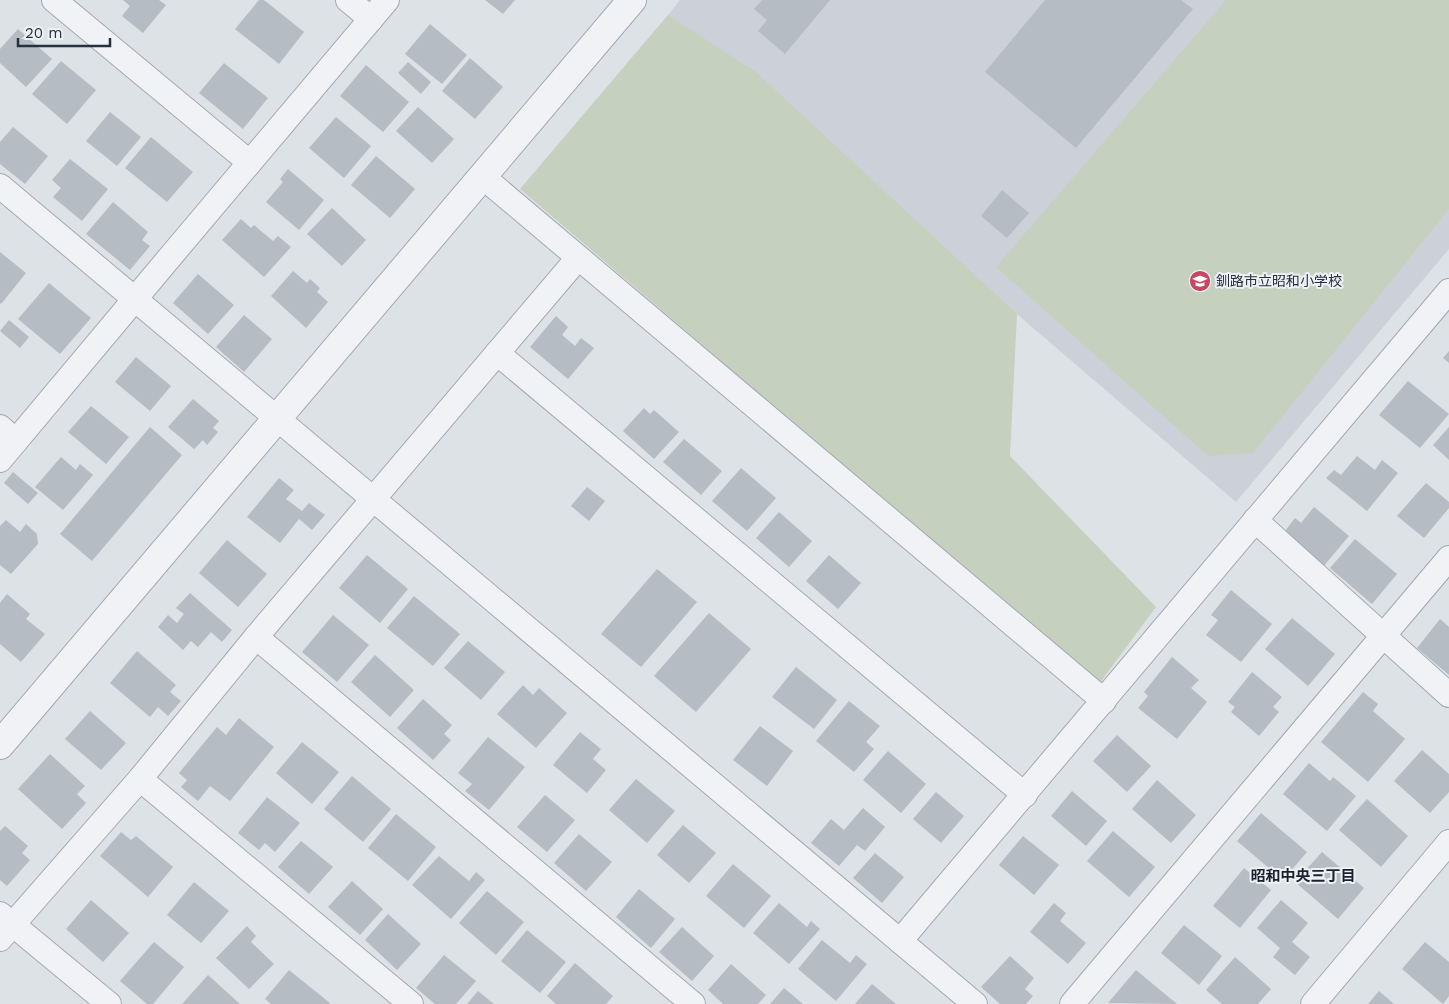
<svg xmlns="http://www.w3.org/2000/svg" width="1449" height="1004" viewBox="0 0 1449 1004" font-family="'Work Sans','Noto Sans JP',sans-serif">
	<rect width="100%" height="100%" fill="#dde2e7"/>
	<path fill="#ccd1d9" d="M680,0H1449V249L1236,502L668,15Z"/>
	<g fill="#c5d0bf">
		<path d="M1226,0H1449V209L1253,453L1208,456L996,267Z"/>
		<path d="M668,15L756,72L1017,314L1010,456L1156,607L1099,684L520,189Z"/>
	</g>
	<g fill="#b5bcc3">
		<path d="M123,0H159L166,5L143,33L122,16L130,6Z"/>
		<path d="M259,0H264L304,32L279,64L235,29Z"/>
		<path d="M485,0H515L503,14Z"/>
		<path d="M762,0H830L785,54L758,31L767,20L754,9Z"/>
		<path d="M1045,0H1181L1193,9L1076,148L985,72Z"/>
		<path d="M430,24L467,55L442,84L405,54Z"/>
		<path d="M18,29L52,59L26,87L0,63V49Z"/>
		<path d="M470,58L503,87L475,119L442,91Z"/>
		<path d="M61,61L96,90L67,124L32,94Z"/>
		<path d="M408,62L431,82L421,94L398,73Z"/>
		<path d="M224,63L268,98L243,129L199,93Z"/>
		<path d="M366,65L409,102L383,132L340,96Z"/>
		<path d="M418,107L454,139L432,163L396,131Z"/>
		<path d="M110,112L141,137L117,166L86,141Z"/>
		<path d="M336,117L371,146L344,178L309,148Z"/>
		<path d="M13,127L48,156L25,184L0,164V142Z"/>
		<path d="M151,137L193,172L167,202L125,168Z"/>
		<path d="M376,156L415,189L390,218L351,185Z"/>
		<path d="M70,159L108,189L82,221L53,197L61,188L52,180Z"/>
		<path d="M288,169L324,200L299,230L266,202L283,182L280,179Z"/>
		<path d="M1002,190L1029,213L1007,238L981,216Z"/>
		<path d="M113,202L148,232L142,240L150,246L130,270L86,234Z"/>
		<path d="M332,208L366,240L342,266L307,234Z"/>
		<path d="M241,219L251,228L254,225L273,241L278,236L291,247L264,277L222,240Z"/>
		<path d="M0,252L26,273L1,304L0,303Z"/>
		<path d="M293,271L307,283L310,279L320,288L317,292L328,302L306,328L271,296Z"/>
		<path d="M198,274L234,305L208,334L173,303Z"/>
		<path d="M49,283L91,318L60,354L18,319Z"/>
		<path d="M244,315L272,339L244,372L216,347Z"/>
		<path d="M556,316L568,327L562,335L575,346L581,338L594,348L568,379L530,347Z"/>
		<path d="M9,320L29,337L20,348L0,331Z"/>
		<path d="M1449,351V363L1443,358Z"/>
		<path d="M136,357L171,386L150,411L115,382Z"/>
		<path d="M1408,381L1449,414L1420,448L1379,415Z"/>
		<path d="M193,399L219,421L213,428L218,432L207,445L203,440L194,449L168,427Z"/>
		<path d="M91,406L129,437L106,464L68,432Z"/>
		<path d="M644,408L650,414L654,410L679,432L654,459L623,431Z"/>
		<path d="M150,427L182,455L92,561L60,534Z"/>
		<path d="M1449,427V460L1433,445Z"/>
		<path d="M684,439L722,471L701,495L663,462Z"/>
		<path d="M1357,456L1375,470L1382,460L1398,473L1367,511L1326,478L1334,470L1341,475Z"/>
		<path d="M61,457L76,470L80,464L93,475L63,510L35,487Z"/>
		<path d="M741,468L776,498L747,531L712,501Z"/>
		<path d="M13,472L38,493L28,504L4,483Z"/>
		<path d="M279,478L294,490L286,499L302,511L309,503L325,515L312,530L299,519L280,543L247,517Z"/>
		<path d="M1426,483L1449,502V508L1424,538L1397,516Z"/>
		<path d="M587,487L605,501L589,521L571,506Z"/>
		<path d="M1314,507L1349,536L1322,568L1282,535L1295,518L1301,523Z"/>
		<path d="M779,512L812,541L789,567L756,538Z"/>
		<path d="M6,520L20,532L26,524L37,534L38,544L11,574L0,565V526Z"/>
		<path d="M1355,539L1397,574L1372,604L1330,568Z"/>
		<path d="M227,540L267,574L238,607L199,573Z"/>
		<path d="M367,555L408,589L380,623L339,588Z"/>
		<path d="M829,555L861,583L838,609L806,581Z"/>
		<path d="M657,569L697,602L641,667L601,634Z"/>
		<path d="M1231,590L1272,624L1241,662L1206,635L1218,620L1211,615Z"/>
		<path d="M190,593L232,630L222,642L211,632L198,647L191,641L183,650L158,627L168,615L177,623L184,614L176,608Z"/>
		<path d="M7,594L30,614L26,619L45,634L21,662L0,644V603Z"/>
		<path d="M414,596L460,634L433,666L387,628Z"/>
		<path d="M709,613L751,649L696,712L654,676Z"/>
		<path d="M333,615L369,645L337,682L302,652Z"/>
		<path d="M1292,618L1335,654L1308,686L1265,649Z"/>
		<path d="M1440,619L1449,627V675L1417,648Z"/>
		<path d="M468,641L505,672L481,700L444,668Z"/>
		<path d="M137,651L176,685L170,692L181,701L168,716L158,707L150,717L110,683Z"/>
		<path d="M375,655L414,690L390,717L351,682Z"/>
		<path d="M1172,657L1199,680L1191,688L1207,702L1177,739L1138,708L1148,696L1144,692Z"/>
		<path d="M796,667L837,700L814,729L772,697Z"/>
		<path d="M1252,672L1282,697L1273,707L1279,712L1259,736L1231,712L1235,707L1228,702Z"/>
		<path d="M523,685L533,695L539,688L567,713L536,748L497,714Z"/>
		<path d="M1363,692L1378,704L1373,711L1405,739L1368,782L1321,742Z"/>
		<path d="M423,699L452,725L444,734L451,740L433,760L397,728Z"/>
		<path d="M849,701L880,726L866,742L874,749L854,772L816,741Z"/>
		<path d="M90,711L126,743L101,770L65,739Z"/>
		<path d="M239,718L274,747L230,801L210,786L198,801L181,787L187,780L179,773L217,727L226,735Z"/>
		<path d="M760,726L793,751L767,786L733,760Z"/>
		<path d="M580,732L601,749L593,759L606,770L587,793L553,765Z"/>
		<path d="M1117,735L1151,766L1127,792L1093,761Z"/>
		<path d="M488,737L525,767L489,810L465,791L472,784L458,773Z"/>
		<path d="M302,742L339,772L312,804L276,773Z"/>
		<path d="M1422,750L1449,774V792L1430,813L1394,781Z"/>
		<path d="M888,751L926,784L901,813L863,780Z"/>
		<path d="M50,754L85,786L77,794L86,803L62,829L18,789Z"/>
		<path d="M1309,763L1330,781L1333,777L1356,796L1327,831L1283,794Z"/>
		<path d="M352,776L391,809L363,842L324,809Z"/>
		<path d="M636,779L675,811L647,843L609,810Z"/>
		<path d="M1157,780L1196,815L1171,843L1132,809Z"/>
		<path d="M1072,791L1107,821L1086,846L1051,816Z"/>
		<path d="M936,792L964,816L941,843L913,819Z"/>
		<path d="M545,795L575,820L547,852L517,827Z"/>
		<path d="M267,797L300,823L275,852L265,843L259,850L238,833Z"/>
		<path d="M1367,799L1408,836L1381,867L1339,830Z"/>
		<path d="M863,808L885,827L865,851L857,845L839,866L811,843L831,819L844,830Z"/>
		<path d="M1261,813L1307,852L1283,880L1237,841Z"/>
		<path d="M396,814L436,847L408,881L368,848Z"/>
		<path d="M683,825L716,853L689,883L657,855Z"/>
		<path d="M5,826L28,846L22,853L30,860L7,886L0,880V831Z"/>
		<path d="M1113,831L1155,867L1129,897L1087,861Z"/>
		<path d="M121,832L131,840L136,836L173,867L148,897L100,856Z"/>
		<path d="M579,834L612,862L586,891L554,863Z"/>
		<path d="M1023,836L1059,865L1034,895L999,865Z"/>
		<path d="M301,841L333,867L309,894L278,867Z"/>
		<path d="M1322,852L1364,888L1338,919L1295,882Z"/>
		<path d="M875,853L904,877L882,903L853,878Z"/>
		<path d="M439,856L469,881L476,872L485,880L451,919L412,885Z"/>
		<path d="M733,864L771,896L744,928L706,896Z"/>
		<path d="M1244,868L1271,890L1240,928L1213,906Z"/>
		<path d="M352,881L383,909L360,935L328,907Z"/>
		<path d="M194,882L229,911L201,943L167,915Z"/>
		<path d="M639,889L675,919L651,948L616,917Z"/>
		<path d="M487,891L524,922L496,955L459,923Z"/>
		<path d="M91,900L129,933L103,962L66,929Z"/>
		<path d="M1281,900L1308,923L1292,942L1310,957L1295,975L1273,957L1280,948L1257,928Z"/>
		<path d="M779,903L807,927L811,921L820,929L789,964L753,933Z"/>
		<path d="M1054,903L1066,913L1060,921L1086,943L1068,964L1030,932Z"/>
		<path d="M388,914L421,944L397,970L365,940Z"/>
		<path d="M1184,925L1222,956L1199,985L1161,953Z"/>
		<path d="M247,926L256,936L251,942L274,964L249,989L216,958Z"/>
		<path d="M682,927L714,956L692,981L659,952Z"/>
		<path d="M527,930L566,962L540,993L501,961Z"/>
		<path d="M822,940L850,963L856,955L867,964L836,1001L798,969Z"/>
		<path d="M154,942L184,967L153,1004H147L120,981Z"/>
		<path d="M1425,942L1449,962V996L1443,1004L1402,969Z"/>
		<path d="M444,955L476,981L456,1004H435L416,988Z"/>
		<path d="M1010,956L1034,978L1025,989L1033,996L1026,1004H1000L981,987Z"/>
		<path d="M1235,957L1271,989L1258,1004H1222L1206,990Z"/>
		<path d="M575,963L613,996L606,1004H556L547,996Z"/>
		<path d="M731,964L766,995L758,1004H723L708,990Z"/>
		<path d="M289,970L330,1003L329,1004H271L265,999Z"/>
		<path d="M1136,970L1177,1004L1108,1003Z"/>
		<path d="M208,975L240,1004H182Z"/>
		<path d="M872,984L896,1004H855Z"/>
		<path d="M784,988L803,1004H770Z"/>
		<path d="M478,991L494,1004H467Z"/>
		<path d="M1379,991L1394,1004H1368Z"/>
	</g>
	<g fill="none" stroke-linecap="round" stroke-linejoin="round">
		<g stroke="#a3a9b1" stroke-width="26">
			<g id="minor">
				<path d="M54,0L249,162"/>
				<path d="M348,0L371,19"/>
				<path d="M483,177L1104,701"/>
				<path d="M0,186L975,1004"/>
				<path d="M497,353L1025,795"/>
				<path d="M0,427L16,441"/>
				<path d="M0,460C128,306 258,153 387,0"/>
				<path d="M1255,520L1449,695"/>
				<path d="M256,637L693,1004"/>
				<path d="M140,779L411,1004"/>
				<path d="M0,914L109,1004"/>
				<path d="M0,939L140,779L256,637L578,258"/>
				<path d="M900,941L1449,291"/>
				<path d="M1072,1004L1449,558"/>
				<path d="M1313,1004L1449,842"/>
			</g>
		</g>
		<g stroke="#a3a9b1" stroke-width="30">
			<path id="tertiary" d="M0,745L632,0"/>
		</g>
		<use href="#minor" stroke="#f0f2f5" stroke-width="24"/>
		<use href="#tertiary" stroke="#f0f2f5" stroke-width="28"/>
	</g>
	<defs>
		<g id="school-disc" transform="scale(1.125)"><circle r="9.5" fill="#c94564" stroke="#edf1f5"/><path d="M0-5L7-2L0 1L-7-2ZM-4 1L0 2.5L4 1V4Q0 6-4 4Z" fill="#fff"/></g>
	</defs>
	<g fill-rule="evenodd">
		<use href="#school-disc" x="1200" y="281"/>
	</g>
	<g text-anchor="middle" stroke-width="4" stroke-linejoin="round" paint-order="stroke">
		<g font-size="14" fill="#27313d" stroke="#edf1f5" text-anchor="start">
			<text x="1216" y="286">釧路市立昭和小学校</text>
		</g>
		<g font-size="15" font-weight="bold" fill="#1a222e" stroke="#edf1f5">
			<text x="1303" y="881">昭和中央三丁目</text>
		</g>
	</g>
	<path d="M18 38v8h92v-8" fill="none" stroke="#27313d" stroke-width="2.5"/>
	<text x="25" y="38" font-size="15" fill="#27313d" stroke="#edf1f5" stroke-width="4" paint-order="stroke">20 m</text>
</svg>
